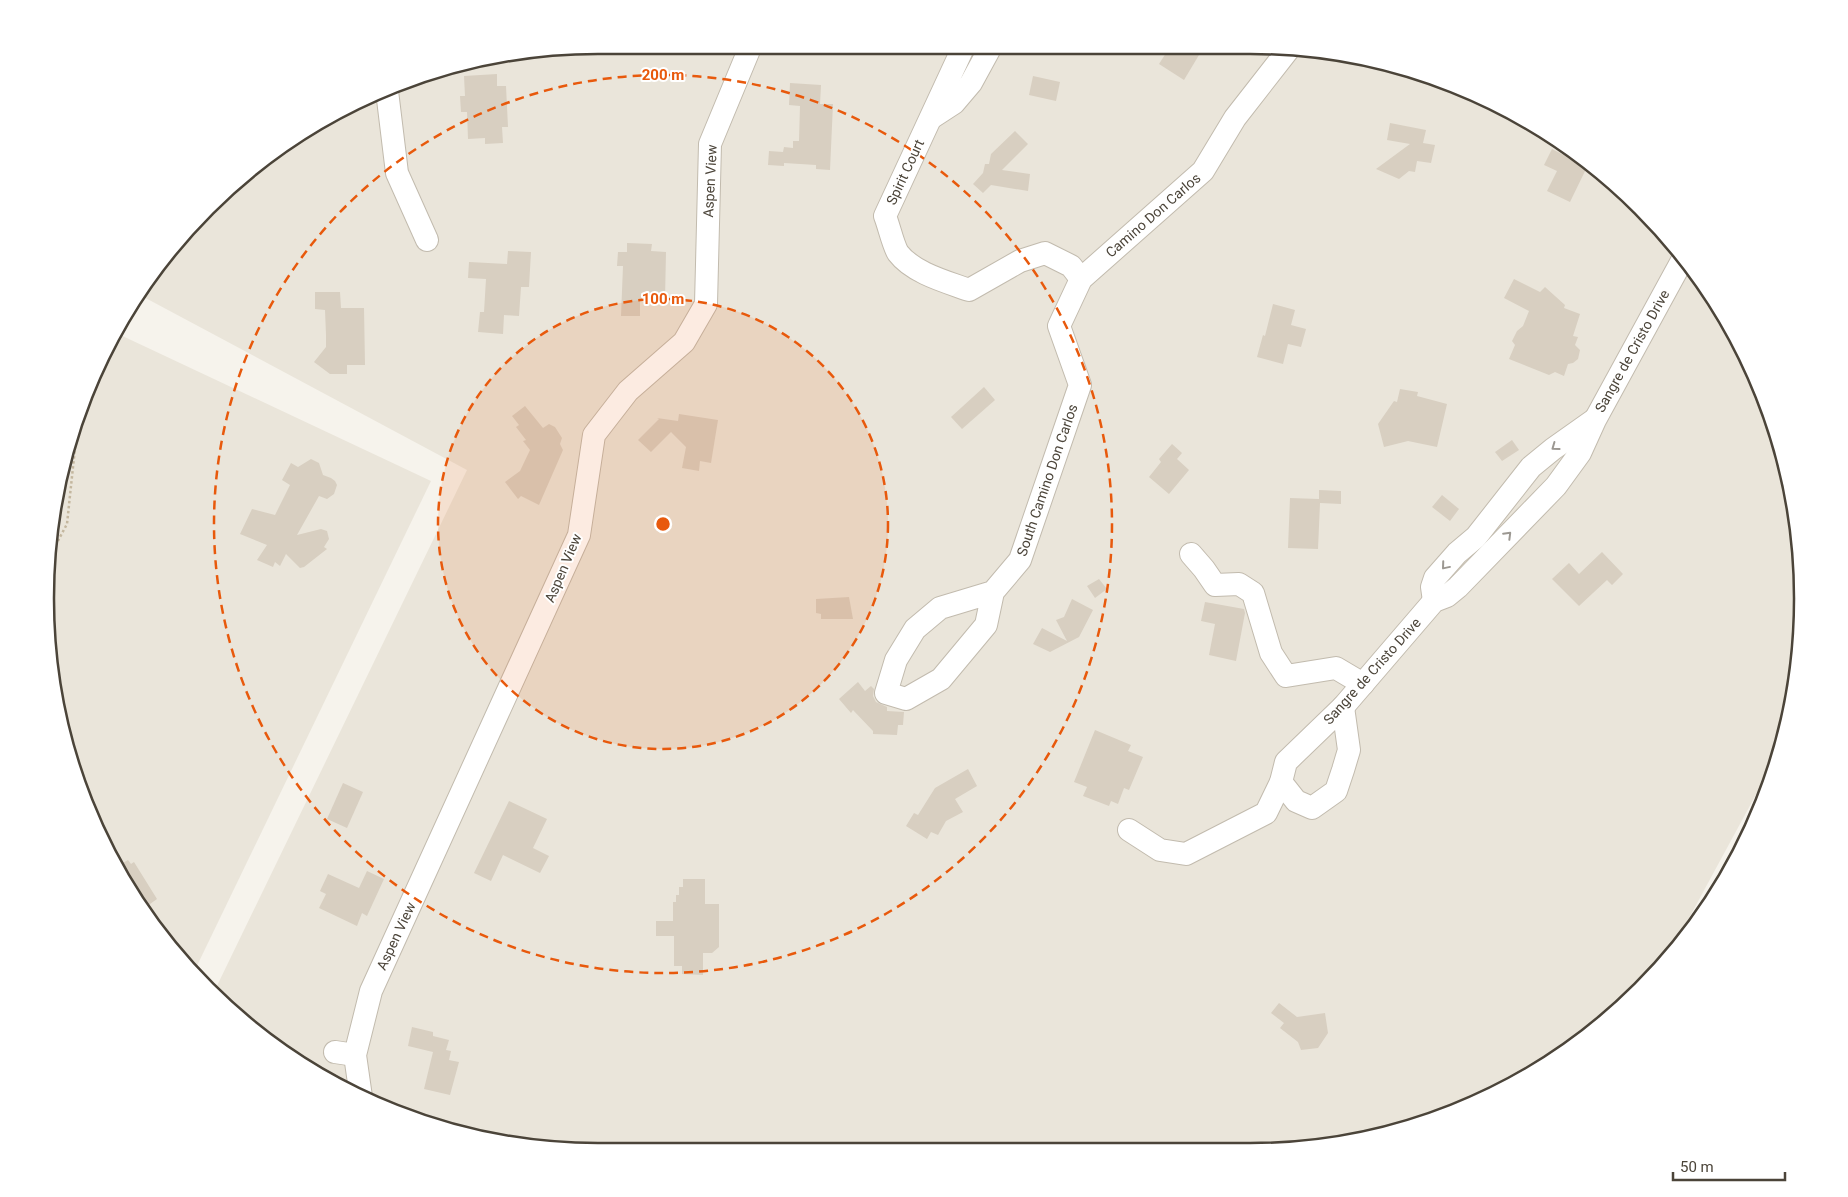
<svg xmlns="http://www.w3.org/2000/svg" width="1848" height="1197" viewBox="0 0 1848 1197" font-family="Roboto,sans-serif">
	<rect width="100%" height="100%" fill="#f6f3ec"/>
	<g fill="#eae5da">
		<path d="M526,50H1322L1462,87L1526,119L1614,182L1688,261L1746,353L1784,455L1802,562L1798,670L1779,752L1663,966L1587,1037L1495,1095L1393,1133L1285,1151L527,1147L386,1110L321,1078L234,1015L213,994L467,470L138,294L160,261L233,183L291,138L421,74Z"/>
		<path d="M114,332L431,481L193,974L182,963L119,875L64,741L50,670L46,563L74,420Z"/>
	</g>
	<g fill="#d8cfc1">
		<path d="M1168,50H1202L1184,80L1159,64Z"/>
		<path d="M497,74V86H506L508,127H502L503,143L485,144V138L468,139L467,112H461L460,96H465L464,76Z"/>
		<path d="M1033,76L1060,82L1056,101L1029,95Z"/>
		<path d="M790,83L821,85L820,104H833L830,170L816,169V165L784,163V166L768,165L769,151L783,152L784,147L793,148V141H799L800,106L789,105Z"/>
		<path d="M1390,123L1426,130L1423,143L1435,145L1431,163L1417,161L1415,172L1409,171L1399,179L1376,169L1410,144L1387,140Z"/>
		<path d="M1015,131L1028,144L1002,170L1030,174L1028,191L991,185L983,193L973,184L983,173L985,164H989L991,154Z"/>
		<path d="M1552,149L1587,167L1570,202L1547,191L1557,171L1544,165Z"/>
		<path d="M627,243L652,244L651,251L666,252L665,300L640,299V316H621L623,266H617L618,252H627Z"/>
		<path d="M508,251L531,252L529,287H521L519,316L504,315L503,334L478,332L480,312H484L486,279L468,278L469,262L507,264Z"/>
		<path d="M1514,279L1540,292L1545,287L1565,305L1564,308L1580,314L1573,336L1578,337L1575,345L1580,350L1578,359L1573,363L1568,364L1564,376L1555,372L1549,375L1509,359L1515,345L1512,341L1517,331L1523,326L1529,311L1504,298Z"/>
		<path d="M315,292H340L341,308H364L365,365H347V374H330L314,362L326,347V335L325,310L315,309Z"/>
		<path d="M1273,304L1295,310L1291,325L1306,329L1301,347L1288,344L1283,364L1257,357L1263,335L1265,336Z"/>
		<path d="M984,387L995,400L962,429L951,417Z"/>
		<path d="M1400,389L1418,392L1417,396L1447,404L1437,447L1408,441L1384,447L1378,424L1394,401L1397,402Z"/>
		<path d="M525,406L543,428L549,424L555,427L562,438L560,444L563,450L539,505L521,496L518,499L505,482L520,471L530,450L523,441L526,440L516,427L519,425L512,416Z"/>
		<path d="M679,414L718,420L711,463L700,461L699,471L682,468L686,447L671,432L651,452L638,440L659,419L657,418L678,421Z"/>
		<path d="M1512,440L1519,450L1502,461L1495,452Z"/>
		<path d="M1172,444L1182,453L1177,459L1189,470L1169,494L1149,477L1161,462L1159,459Z"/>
		<path d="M311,459L319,463L323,475L331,478L335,481L337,485L334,494L327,499L319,496L297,535L321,529L327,531L329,539L324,547L327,549L304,567L300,568L286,554L280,566L275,562L273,567L257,560L267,545L240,534L252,509L275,515L290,485L282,480L291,463L298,467Z"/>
		<path d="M1319,490L1341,491V504L1320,503L1318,549L1288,548L1290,498L1319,499Z"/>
		<path d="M1442,495L1459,509L1450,521L1432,507Z"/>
		<path d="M1602,552L1623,574L1612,585L1607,580L1579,606L1552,579L1569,563L1579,574Z"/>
		<path d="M1099,579L1107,589L1095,598L1087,586Z"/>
		<path d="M849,597L853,619H821V614L816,613V599Z"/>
		<path d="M1072,599L1093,610L1079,637L1050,652L1033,644L1042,628L1067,641L1056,620L1064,617Z"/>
		<path d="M1205,602L1244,609L1245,613L1236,661L1209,655L1215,624L1201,621Z"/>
		<path d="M858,682L865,691L871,686L874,689L873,696L876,702L887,707V711L904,712L903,725H898L897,735L873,734V731L853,710L851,713L839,699Z"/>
		<path d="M1095,730L1131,745L1128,751L1143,757L1129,790L1124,788L1118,804L1111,801L1109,806L1083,796L1087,787L1074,782Z"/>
		<path d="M968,769L977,786L955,799L963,812L946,821L938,835L931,832L927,839L906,826L914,813L918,815L935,788Z"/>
		<path d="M343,783L363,792L347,828L327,819Z"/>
		<path d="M509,801L547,819L533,848L549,856L540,873L503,855L491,881L474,873Z"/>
		<path d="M128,860L131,864L134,862L157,899L143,909L119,876L116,867Z"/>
		<path d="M367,871L384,879L367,916L362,913L357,926L319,908L326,894L320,891L328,874L359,888Z"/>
		<path d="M683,879H705V904H719V947L712,953H703V975L682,974V966H674V936H656V921H673V902H676V895H679V887H683Z"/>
		<path d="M1279,1003L1297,1017L1325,1013L1328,1033L1318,1048L1301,1050L1298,1042L1280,1028L1284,1023L1271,1013Z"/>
		<path d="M412,1027L433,1032V1036L449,1040L446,1050L451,1051L449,1060L459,1062L450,1095L424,1089L433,1052L408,1046Z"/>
	</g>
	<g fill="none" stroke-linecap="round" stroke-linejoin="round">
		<g stroke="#c2bbae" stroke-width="24">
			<g id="minor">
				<path d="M962,50L885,216C889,226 893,245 898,253C913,273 947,282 969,290L1020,261L1045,253L1071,266L1081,279"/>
				<path d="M387,91L397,173L427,240"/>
				<path d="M931,118L954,103L971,83L989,50"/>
				<path d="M1191,554L1204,569L1215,585L1239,584L1253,593L1271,653L1286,676L1336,668L1363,684"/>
				<path d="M993,592L940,608L915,629L896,660L886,693L906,699L941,679L986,625L993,592L1020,560L1080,385L1059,326L1081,279L1203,171L1235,118L1288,50"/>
				<path d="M1434,601L1432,587L1435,578L1457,553L1476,537L1531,467L1553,449L1594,420"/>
				<path d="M1281,782L1296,801L1312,808L1336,791L1343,770L1349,750L1343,707"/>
				<path d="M1129,830L1160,850L1186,854L1266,813L1281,782L1286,762L1343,707L1434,601L1447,596L1458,587L1556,486L1580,453L1595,420L1684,257"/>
				<path d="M335,1052L355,1055"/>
				<path d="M361,1097L355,1055L371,991L579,535L594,435L628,391L684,342L706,304L710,144L749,50"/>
			</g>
		</g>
		<path stroke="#c4b79f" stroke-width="2.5" stroke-dasharray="2.5 2.5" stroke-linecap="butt" d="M46,563L67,524L79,410"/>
		<use href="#minor" stroke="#fff" stroke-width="22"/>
	</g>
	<defs><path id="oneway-chevron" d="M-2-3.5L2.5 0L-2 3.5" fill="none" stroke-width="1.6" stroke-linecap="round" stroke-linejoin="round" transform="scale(1.25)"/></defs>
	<g stroke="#9c9892">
		<use href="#oneway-chevron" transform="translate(1555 447) rotate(144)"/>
		<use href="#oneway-chevron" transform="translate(1508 535) rotate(-45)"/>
		<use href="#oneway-chevron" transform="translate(1445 566) rotate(130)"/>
	</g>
	<circle cx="663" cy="524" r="225" fill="#e8590c" fill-opacity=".12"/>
	<g fill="none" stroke="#e8590c" stroke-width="2.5" stroke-dasharray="9 6">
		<circle cx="663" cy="524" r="225"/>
		<circle cx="663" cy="524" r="449"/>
	</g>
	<g text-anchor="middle" stroke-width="4" stroke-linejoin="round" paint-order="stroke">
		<g font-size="14" fill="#4b4439" stroke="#fff">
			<text transform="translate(905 172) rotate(-65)" y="5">Spirit Court</text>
			<text transform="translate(710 181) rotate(-87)" y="5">Aspen View</text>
			<text transform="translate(1153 215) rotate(-41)" y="5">Camino Don Carlos</text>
			<text transform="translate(1632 351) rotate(-61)" y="5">Sangre de Cristo Drive</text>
			<text transform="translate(1047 480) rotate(-71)" y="5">South Camino Don Carlos</text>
			<text transform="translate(563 568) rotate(-67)" y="5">Aspen View</text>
			<text transform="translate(1372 671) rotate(-48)" y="5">Sangre de Cristo Drive</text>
			<text transform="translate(396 936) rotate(-65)" y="5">Aspen View</text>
		</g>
	</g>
	<path d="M0 0H1848V1197H0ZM598 54H1250A544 544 0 0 1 1794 598V599A544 544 0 0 1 1250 1143H598A544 544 0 0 1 54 599V598A544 544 0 0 1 598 54Z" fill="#fff" fill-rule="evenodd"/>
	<path fill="none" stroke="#4b4439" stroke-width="2.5" d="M598 54H1250A544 544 0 0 1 1794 598V599A544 544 0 0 1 1250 1143H598A544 544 0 0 1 54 599V598A544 544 0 0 1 598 54Z"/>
	<circle cx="663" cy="524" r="8" fill="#e8590c" stroke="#fff" stroke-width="2.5"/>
	<g font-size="15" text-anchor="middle" font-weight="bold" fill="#e8590c" stroke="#fff" stroke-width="4" stroke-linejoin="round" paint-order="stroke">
		<text x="663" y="80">200 m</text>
		<text x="663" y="304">100 m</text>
	</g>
	<path d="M1673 1172v8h112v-8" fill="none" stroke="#4b4439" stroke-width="2.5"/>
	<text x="1680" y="1172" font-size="15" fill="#4b4439" stroke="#ffffff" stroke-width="4" paint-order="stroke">50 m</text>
</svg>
